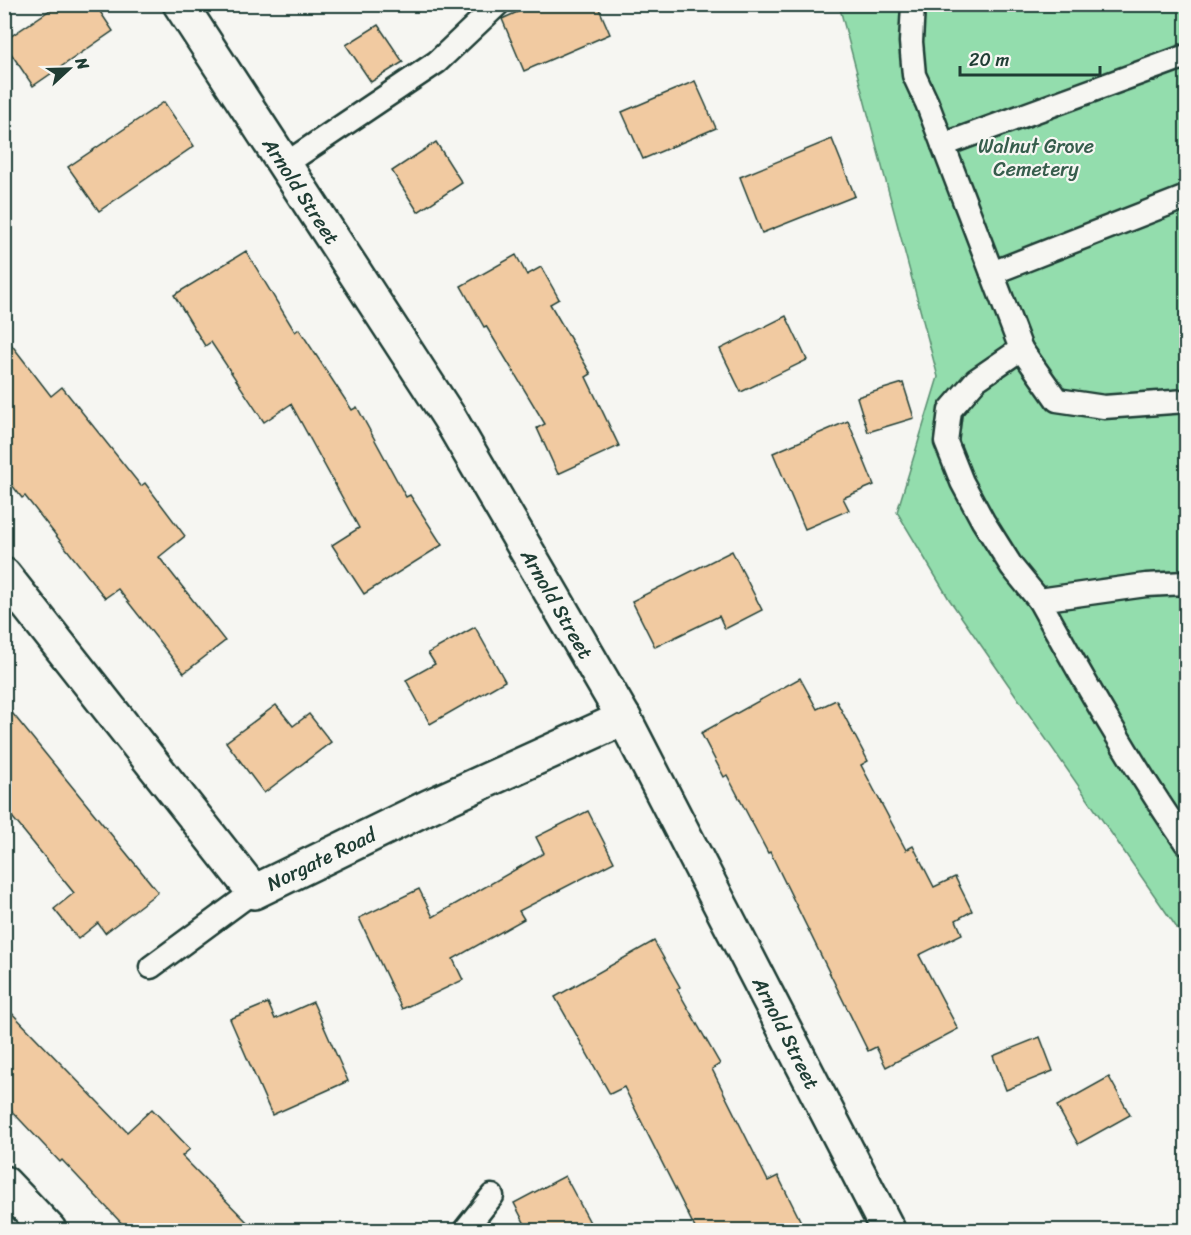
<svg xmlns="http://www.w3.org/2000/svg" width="1191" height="1235" viewBox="0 0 1191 1235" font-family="Sriracha,sans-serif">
	<rect width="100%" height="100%" fill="#f6f6f2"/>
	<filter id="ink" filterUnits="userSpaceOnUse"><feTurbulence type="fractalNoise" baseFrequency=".0167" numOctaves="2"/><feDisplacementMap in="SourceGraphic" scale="12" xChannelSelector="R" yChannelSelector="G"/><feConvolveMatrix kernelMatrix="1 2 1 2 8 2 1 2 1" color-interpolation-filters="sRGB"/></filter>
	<g filter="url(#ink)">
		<path fill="#93ddad" stroke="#598d70" stroke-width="1.5" d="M839,5H1186V941L949,599L897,512L938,377Z"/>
		<g fill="#f1caa1" stroke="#1f3d34" stroke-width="1.5">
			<path d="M59,4H95L113,31L33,86L4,43V41Z"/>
			<path d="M535,4H597L610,34L524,71L502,19Z"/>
			<path d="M378,25L403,62L371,82L346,45Z"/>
			<path d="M695,81L716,128L643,159L622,112Z"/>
			<path d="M164,102L194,146L99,211L68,167Z"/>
			<path d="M832,139L855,196L762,233L740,177Z"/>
			<path d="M436,142L462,183L418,212L392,171Z"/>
			<path d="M246,251L295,332L299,329L352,410L357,407L406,497L410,495L442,545L364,594L332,545L359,528L291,404L264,422L211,342L205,346L174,295Z"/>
			<path d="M516,255L527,275L541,267L559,299L550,304L591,374L586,377L619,446L558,474L537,428L545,424L486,326L484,327L461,286Z"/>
			<path d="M786,316L807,360L741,392L720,349Z"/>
			<path d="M4,335L51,396L62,387L141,486L145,483L185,536L159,557L225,641L184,673L118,589L105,598L25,496L22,498L4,475Z"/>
			<path d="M903,383L914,418L868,432L857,397Z"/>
			<path d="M848,421L874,485L843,498L849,510L805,529L773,453Z"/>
			<path d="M732,551L762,610L725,629L719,616L655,647L632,601Z"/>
			<path d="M475,627L505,681L430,724L406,680L435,664L428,653Z"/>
			<path d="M800,678L817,709L836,700L868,761L861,765L906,850L913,846L934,887L955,877L972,911L956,920L962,934L919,955L958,1029L886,1067L876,1047L868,1051L770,852L768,853L727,775L724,777L701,733Z"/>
			<path d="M4,703L158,892L105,933L98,923L78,939L54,909L74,893L4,807Z"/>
			<path d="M276,705L293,726L309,714L331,742L264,793L226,742Z"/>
			<path d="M588,811L614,862L519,911L524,919L453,959L463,980L402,1009L359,918L419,889L433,917L544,853L536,837Z"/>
			<path d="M654,941L680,987L677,989L720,1064L712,1069L768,1181L778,1176L805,1230H696L624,1087L610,1094L555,997Z"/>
			<path d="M313,1002L348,1081L272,1115L230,1019L268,1003L275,1019Z"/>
			<path d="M4,1005L127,1132L152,1109L190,1149L182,1156L255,1230H128L62,1160L60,1162L4,1103Z"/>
			<path d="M1040,1037L1053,1071L1006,1090L993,1056Z"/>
			<path d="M1109,1077L1130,1115L1078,1144L1057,1106Z"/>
			<path d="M565,1176L594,1230H528L514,1203Z"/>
		</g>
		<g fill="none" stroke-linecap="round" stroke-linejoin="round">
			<g stroke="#1f3d34" stroke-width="27">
				<g id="lane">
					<path d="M915,4L913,5L911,42L914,75L927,103L943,145"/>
					<path d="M1186,56L943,145L992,273L1186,197"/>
					<path d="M284,165L437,62L498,4"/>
					<path d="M992,273L1021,349"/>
					<path d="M1186,583L1146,585L1039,600C1085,683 1132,765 1186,843"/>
					<path d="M1039,600L1012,567L983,521L962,482L946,442L950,410L976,380L1021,349L1057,400L1104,407L1186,401"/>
					<path d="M151,967L250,894L254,892"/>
					<path d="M465,1230L492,1196"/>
				</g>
			</g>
			<g stroke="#1f3d34" stroke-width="38">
				<g id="street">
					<path d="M180,4L449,417L624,718L888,1230"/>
					<path d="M4,575L254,892L428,807L624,718"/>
				</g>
			</g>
			<g stroke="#1f3d34" stroke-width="38">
				<path id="secondary" d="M4,1183L49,1230"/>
			</g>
			<use href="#lane" stroke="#f6f6f2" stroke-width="22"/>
			<use href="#street" stroke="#f6f6f2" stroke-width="33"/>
			<use href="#secondary" stroke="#f6f6f2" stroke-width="33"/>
		</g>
	</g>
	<g text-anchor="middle" stroke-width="4.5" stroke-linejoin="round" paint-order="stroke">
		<g font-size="20" fill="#365d4c" stroke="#f6f6f2">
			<text x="1036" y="153">Walnut Grove<tspan x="1036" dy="23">Cemetery</tspan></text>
		</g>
		<g font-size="20" fill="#1f3d34" stroke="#f6f6f2">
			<text transform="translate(301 191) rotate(57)" y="7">Arnold Street</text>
			<text transform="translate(557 604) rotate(60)" y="7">Arnold Street</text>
			<text transform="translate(321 859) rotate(-26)" y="7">Norgate Road</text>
			<text transform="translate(786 1033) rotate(63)" y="7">Arnold Street</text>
		</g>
	</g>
	<rect width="1191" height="1235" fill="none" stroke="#f6f6f2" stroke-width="24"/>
	<rect x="12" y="12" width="1167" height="1211" fill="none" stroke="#1f3d34" stroke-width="2" filter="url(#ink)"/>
	<g transform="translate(69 69) rotate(68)" stroke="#f6f6f2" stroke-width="4.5" paint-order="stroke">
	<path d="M0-4.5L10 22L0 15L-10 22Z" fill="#1f3d34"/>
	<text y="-9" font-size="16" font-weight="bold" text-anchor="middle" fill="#1f3d34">N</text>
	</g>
	<path d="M960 66v9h140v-9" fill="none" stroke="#1f3d34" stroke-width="3"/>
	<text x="969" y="66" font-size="18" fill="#1f3d34" stroke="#f6f6f2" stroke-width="4.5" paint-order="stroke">20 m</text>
</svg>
